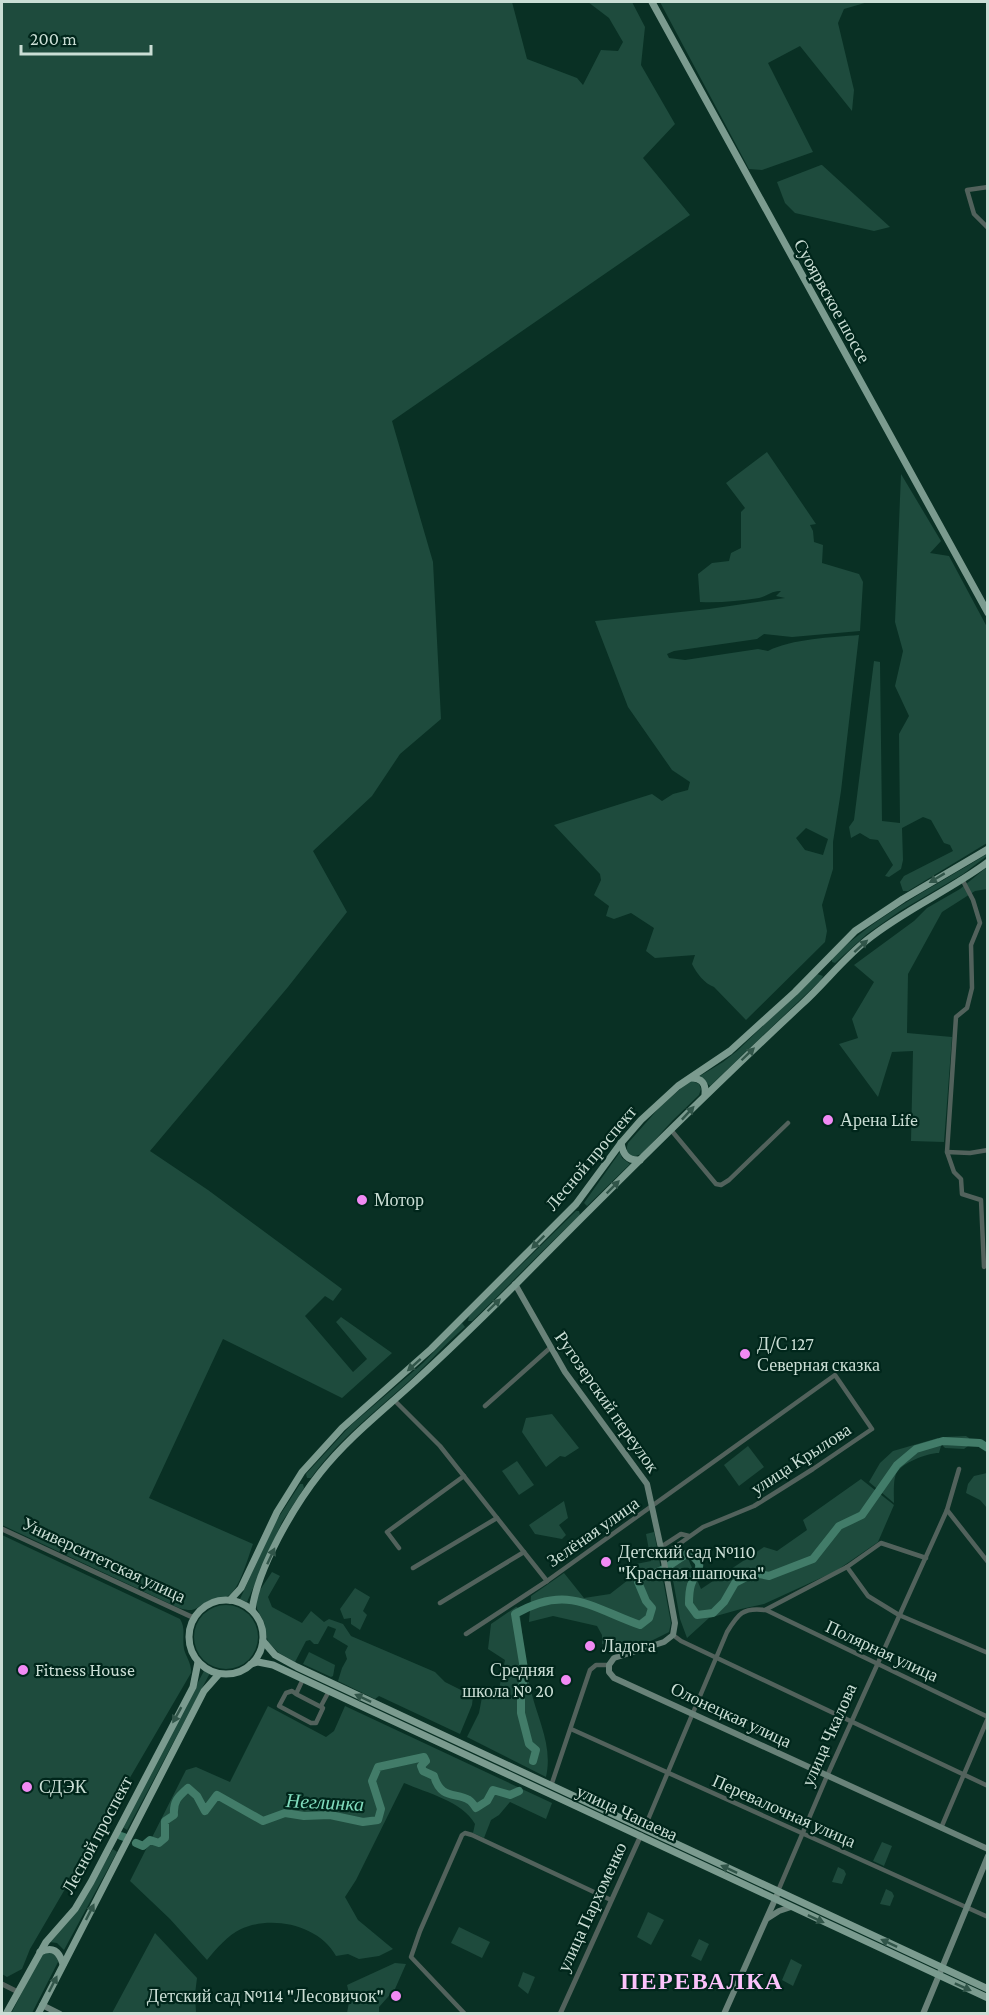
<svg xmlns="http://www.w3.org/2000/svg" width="989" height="2015" viewBox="0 0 989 2015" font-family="'Crimson Pro',serif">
	<rect width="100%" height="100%" fill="#093024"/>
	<g fill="#1e4b3d" fill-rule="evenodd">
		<path d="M2,2H512L527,59L577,78L583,85L601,50L618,51L623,42L609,18L588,2H632L645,27L641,65L675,124L643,158L690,215L392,421L433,562L441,719L400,754L372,796L313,851L347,912L288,987L150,1151L208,1190L342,1289L333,1301L325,1296L305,1316L353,1372L367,1359L336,1322L341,1317L392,1353L342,1398L223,1339L149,1498L253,1544C248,1557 240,1589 228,1596C221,1599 212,1598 205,1603C193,1610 194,1612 179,1608L2,1525Z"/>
		<path d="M660,2H868L844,9L838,23L854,90L852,111L800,46L768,63L813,152L762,170L749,169Z"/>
		<path d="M821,165H822L890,227L874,231L795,213L785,203L777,182Z"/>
		<path d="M767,452L816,524L810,525L813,531L814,542L823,545L822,563L859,574L863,582L860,631L792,637L764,634L757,639L674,651L667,654L669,658L685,660L758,649L768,651C791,639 833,637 859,635L841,791L833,842V869L822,905L827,931L825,942L746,1020L714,987C704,983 697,974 692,964L695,955L655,958L646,951L654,928L631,913L614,919L606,916L609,906L594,895L601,880L600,874L554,825L652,794L662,801L673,794L688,790L690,782L672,770L628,707L595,621L709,609L785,598L776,596L781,591C773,590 767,596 759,598C739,601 719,603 700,602L698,574L712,563L729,561L731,553L741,548V512L745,508L726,483ZM806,828L828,839L823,855L805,850L796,838Z"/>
		<path d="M901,474L941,541L930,553L949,556L987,627V843L908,891H903L900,882L904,876L953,851L950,845L944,843L931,820L923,817L902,828L903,860L901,869L889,877L885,876L893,865L878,840L870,839L860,833L851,838L849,827L854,820L874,661L880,662L882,821L900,823L899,734L909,716L895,686L903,651L895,622Z"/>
		<path d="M987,854V856L963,874L900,911L867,934L835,963L832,962V958C878,914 934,887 987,854Z"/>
		<path d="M987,867V889L975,891L942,912L908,974L907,1033L952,1037L944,1142L911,1141L913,1051L892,1052L878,1097L839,1044L858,1038L852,1019L874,982L854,965L914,921L927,908L960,889Z"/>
		<path d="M817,974L823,976L821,980L710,1086L700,1076L723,1062L737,1051Z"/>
		<path d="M692,1081L699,1084L701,1089L699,1095L673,1120L642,1154L632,1157C626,1153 626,1149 628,1143L659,1108L687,1083Z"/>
		<path d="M620,1152L622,1158L630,1164L587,1206L584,1203Z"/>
		<path d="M576,1211H579L580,1215C543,1249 509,1286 472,1321H468L469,1316Z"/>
		<path d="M462,1323L465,1327C445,1344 428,1364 409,1381C374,1413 338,1440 311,1478H307L306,1474L350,1426L423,1363Z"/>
		<path d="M552,1414L579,1448L565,1457L560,1456L546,1467L522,1432L526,1418Z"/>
		<path d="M966,1436L969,1438L968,1446L964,1449L945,1448L943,1446L945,1437Z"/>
		<path d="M938,1438L941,1446L939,1453C927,1453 901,1463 896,1474C893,1481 894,1495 894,1503L869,1482L880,1463L893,1451Z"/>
		<path d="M748,1446L764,1467L739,1486L724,1465Z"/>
		<path d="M517,1461L534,1485L519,1495L502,1471Z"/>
		<path d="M987,1473H988L987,1508L980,1500L966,1493L968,1484L974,1476Z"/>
		<path d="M861,1479L894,1505L878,1542L836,1571L764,1604L741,1609L709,1618L687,1638L680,1619L669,1558L684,1549L701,1589L764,1547L777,1551L807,1530L803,1520Z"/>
		<path d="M300,1484H303L304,1488L282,1522L247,1602L240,1599L275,1523Z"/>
		<path d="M564,1501L568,1518L559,1525L566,1535L562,1539L535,1534L529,1525Z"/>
		<path d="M654,1532L671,1623L669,1632C641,1646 634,1652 602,1644V1635L597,1626L553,1616L529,1622L531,1596L564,1573L584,1598L610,1594L637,1573L636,1564L651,1561L646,1534Z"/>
		<path d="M2,1535L180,1619C186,1628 182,1638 184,1649C186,1657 192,1664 191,1673L30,1949L22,1969L7,1977L2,1974Z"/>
		<path d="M272,1572L280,1576L268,1597L272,1607L302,1623L311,1611L324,1622L329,1619L343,1624L351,1636L435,1672L445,1682L473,1696L472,1705L460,1734L379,1696L375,1699L338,1681L342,1668L347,1659L345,1652L348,1646L333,1637L336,1629L328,1626L318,1644H314L310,1640L306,1641L295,1662L279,1653L270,1644L268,1643L264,1622L257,1609L256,1601L258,1593Z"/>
		<path d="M355,1588L370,1597L363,1611L367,1615L360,1630L351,1624V1618L344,1619L340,1609Z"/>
		<circle cx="226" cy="1637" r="32"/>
		<path d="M516,1607L519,1608C523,1635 524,1664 531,1691C538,1720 553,1746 546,1777L467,1737L479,1713L482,1697L498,1694L505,1660L488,1649L491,1624Z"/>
		<path d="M309,1652L335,1665L333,1676L331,1677L303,1664Z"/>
		<path d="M204,1671L210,1673L127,1830L121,1826Z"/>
		<path d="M268,1706L326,1737L334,1731L345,1706L552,1803L546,1819L510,1802L499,1815L491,1820L484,1838L473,1833L475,1824C462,1801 427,1793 404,1783L356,1880L345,1897L358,1920L393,1949L379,1956L359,1959L348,1954L336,1956C319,1925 272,1915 241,1929C227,1936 217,1948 207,1960L170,1919L130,1881L186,1770L196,1767L230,1782Z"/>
		<path d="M882,1842L892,1846L884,1866L873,1861Z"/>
		<path d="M113,1849L117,1852L64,1950L57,1943L49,1942L77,1909Z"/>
		<path d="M838,1867L844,1870L846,1874L842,1884L832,1882Z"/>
		<path d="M886,1889L892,1892L894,1896L890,1906L880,1904Z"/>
		<path d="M648,1912L664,1920L651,1945L637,1937Z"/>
		<path d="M459,1927L490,1942L482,1958L451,1943Z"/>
		<path d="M155,1933L197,1978L195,1994L196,2013H112Z"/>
		<path d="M699,1939L709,1944L701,1961L691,1956Z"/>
		<path d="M49,1949L57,1954L58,1962L32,2013L11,2014L42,1953Z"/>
		<path d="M791,1959L802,1965L793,1986L782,1980Z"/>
		<path d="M395,1963L406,1964L395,1989L379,2007V2013H347L350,1997L347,1985Z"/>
		<path d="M523,1972L535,1977L528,1994L518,1986Z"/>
	</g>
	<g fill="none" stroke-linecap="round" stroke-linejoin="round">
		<g stroke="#427c69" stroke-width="8">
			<path d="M533,1761L536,1750L529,1744L521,1713V1690L525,1675L515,1614C567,1584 590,1607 640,1625L649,1618L652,1608L646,1601L638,1582L642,1576C660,1575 673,1562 688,1553C709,1566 695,1571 691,1585C689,1591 689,1598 689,1604L697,1615L713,1613L724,1602L735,1583L754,1573L769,1576L813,1559L839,1526L862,1515L897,1465L916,1449L943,1441L980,1443L988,1448"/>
			<path d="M121,1836L124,1837"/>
			<path d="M136,1843L143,1846L150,1840L159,1843L165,1838V1821L174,1815C173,1801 178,1797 188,1788L197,1796L205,1811L217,1795L263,1821L285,1813L304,1816L330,1815L363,1822L378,1820L381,1809L372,1781L378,1767L424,1757L426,1761L421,1766L423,1771L434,1776C441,1800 456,1792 469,1800C472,1802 474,1805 476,1808L487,1801L493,1790L510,1795L519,1791"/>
		</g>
		<g stroke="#52625c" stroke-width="4.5">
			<path d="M988,187L967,190L974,214L988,228"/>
			<path d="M963,881L973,900L980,923L971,945L972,988L967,1008L956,1017L947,1152L954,1172L961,1179L962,1194L981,1200L984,1267"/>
			<path d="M671,1130L716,1184L721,1185L729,1180L788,1123"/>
			<path d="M947,1152L970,1153L988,1150"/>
			<path d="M394,1400L440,1446L547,1581"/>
			<path d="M485,1406L550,1348"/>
			<path d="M947,1510L988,1562"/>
			<path d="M661,1547L681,1534L689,1536"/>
			<path d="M399,1548L387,1532L464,1476"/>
			<path d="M847,1567L868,1596L899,1615L988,1653"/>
			<path d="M413,1568L497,1518"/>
			<path d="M440,1603L524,1552"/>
			<path d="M766,1610L988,1717"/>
			<path d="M466,1634L547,1581L835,1375L872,1429L813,1469L754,1506L703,1527L672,1549L664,1560"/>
			<path d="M673,1635L681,1641L988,1786"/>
			<path d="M296,1694L292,1691L286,1693L279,1706L311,1723H316L323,1708L296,1694L303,1679"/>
			<path d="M321,1706L329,1691"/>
			<path d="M571,1729L988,1917"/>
			<path d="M551,1786L590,1670L596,1665H609"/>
			<path d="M941,1828L988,1718"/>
			<path d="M644,1829L727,1632C738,1614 743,1607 765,1610L847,1567L881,1543L926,1558"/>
			<path d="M778,1891L827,1776L947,1510L959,1469"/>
			<path d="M465,2014L411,1957L420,1931L462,1835L465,1833L472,1835L611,1900"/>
		</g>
		<g stroke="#52625c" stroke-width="5">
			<path d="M2,1529L194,1618"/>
			<path d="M2,1984L18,1992"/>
			<path d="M560,2014L641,1835"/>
		</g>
		<g stroke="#698279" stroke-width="6">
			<path d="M515,1284L565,1372L647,1484L664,1562L675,1623L673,1635L664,1642L614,1658L609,1665V1672L614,1678L988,1849"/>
			<path d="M768,1918L779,1911L791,1907"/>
			<path d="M42,2005L60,2014"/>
			<path d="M724,2014L777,1895"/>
			<path d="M923,2014L988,1856"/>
		</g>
		<g stroke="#7b9b8f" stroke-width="7">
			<path d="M652,2L988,613"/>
			<path d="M691,1078C702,1078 706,1084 705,1094"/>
			<path d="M621,1143C623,1154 627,1161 640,1160"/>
			<circle cx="226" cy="1637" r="37"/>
			<path d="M230,1600L241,1588L277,1512L302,1472L342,1428L431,1349L576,1204L621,1143L641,1120L678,1086L730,1051L795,992L855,931L903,899L988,849"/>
			<path d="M252,1610C258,1568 293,1507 320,1473C347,1439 380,1413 412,1384C447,1352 482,1318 516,1284C610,1189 704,1095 802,1004C824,984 843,959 867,940C904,910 949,891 988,862"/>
			<path d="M263,1641L275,1655L297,1667L988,1989"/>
			<path d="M251,1664L258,1662L273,1665L988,1998"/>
			<path d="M40,1952C53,1946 59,1951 63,1964"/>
			<path d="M6,2014L46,1942L75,1909L91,1882L193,1687L198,1662"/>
			<path d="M38,2014L204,1691L219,1674"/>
		</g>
	</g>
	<defs><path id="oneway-solid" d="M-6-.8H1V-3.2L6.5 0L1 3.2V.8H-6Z" transform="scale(1.5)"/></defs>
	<g fill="#315549">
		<use href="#oneway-solid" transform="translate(937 878) rotate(149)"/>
		<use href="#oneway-solid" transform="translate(861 946) rotate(-42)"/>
		<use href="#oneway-solid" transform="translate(748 1054) rotate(-44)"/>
		<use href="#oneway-solid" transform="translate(688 1113) rotate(-47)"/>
		<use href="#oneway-solid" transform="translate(613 1187) rotate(-45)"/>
		<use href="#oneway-solid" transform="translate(538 1242) rotate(135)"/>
		<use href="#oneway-solid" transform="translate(494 1305) rotate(-44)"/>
		<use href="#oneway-solid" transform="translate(414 1365) rotate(138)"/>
		<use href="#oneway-solid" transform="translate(271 1556) rotate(-65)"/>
		<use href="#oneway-solid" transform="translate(363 1698) rotate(-155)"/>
		<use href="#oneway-solid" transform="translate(177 1715) rotate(119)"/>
		<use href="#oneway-solid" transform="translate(729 1869) rotate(-155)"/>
		<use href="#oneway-solid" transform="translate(90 1912) rotate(-63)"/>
		<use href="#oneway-solid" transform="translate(816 1919) rotate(25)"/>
		<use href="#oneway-solid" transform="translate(889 1943) rotate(-155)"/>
		<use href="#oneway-solid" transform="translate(53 1984) rotate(-63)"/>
		<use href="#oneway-solid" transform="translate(963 1987) rotate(24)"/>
	</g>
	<g fill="#f18af4" stroke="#00261b" stroke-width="2">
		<circle cx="828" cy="1120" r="6"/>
		<circle cx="362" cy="1200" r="6"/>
		<circle cx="745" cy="1354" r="6"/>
		<circle cx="606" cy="1562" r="6"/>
		<circle cx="590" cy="1646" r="6"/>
		<circle cx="23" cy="1670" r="6"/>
		<circle cx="566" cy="1680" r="6"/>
		<circle cx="27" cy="1787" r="6"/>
		<circle cx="396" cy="1996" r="6"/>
	</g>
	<g text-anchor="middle" stroke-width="4.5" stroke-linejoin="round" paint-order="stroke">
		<g font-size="18" fill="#caded5" stroke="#00261b">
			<text transform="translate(832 301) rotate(61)" y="6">Суоярвское шоссе</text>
			<text transform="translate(591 1158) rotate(-50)" y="6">Лесной проспект</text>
			<text transform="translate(607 1402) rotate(55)" y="6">Ругозерский переулок</text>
			<text transform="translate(801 1459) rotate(-33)" y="6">улица Крылова</text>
			<text transform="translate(593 1532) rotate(-35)" y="6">Зелёная улица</text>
			<text transform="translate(104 1560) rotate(25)" y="6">Университетская улица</text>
			<text transform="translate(882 1651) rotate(25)" y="6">Полярная улица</text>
			<text transform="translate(731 1715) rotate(25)" y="6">Олонецкая улица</text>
			<text transform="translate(829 1735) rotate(-66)" y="6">улица Чкалова</text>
			<text transform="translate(784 1811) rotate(24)" y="6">Перевалочная улица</text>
			<text transform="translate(627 1813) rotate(25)" y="6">улица Чапаева</text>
			<text transform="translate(97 1835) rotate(-62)" y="6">Лесной проспект</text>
			<text transform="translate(592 1907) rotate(-65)" y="6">улица Пархоменко</text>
		</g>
		<g font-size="18" fill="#caded5" stroke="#00261b" text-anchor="start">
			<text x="840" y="1126">Арена Life</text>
			<text x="374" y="1206">Мотор</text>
			<text x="757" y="1350">Д/С 127<tspan x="757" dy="21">Северная сказка</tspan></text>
			<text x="618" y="1558">Детский сад №110<tspan x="618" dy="21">"Красная шапочка"</tspan></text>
			<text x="602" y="1652">Ладога</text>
			<text x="35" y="1676">Fitness House</text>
			<text x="554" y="1676" text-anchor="end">Средняя<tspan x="554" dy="21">школа № 20</tspan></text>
			<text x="39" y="1793">СДЭК</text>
			<text x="384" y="2002" text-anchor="end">Детский сад №114 "Лесовичок"</text>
		</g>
		<g font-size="20" font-style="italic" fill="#81ddbe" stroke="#00261b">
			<text transform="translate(325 1802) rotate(3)" y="7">Неглинка</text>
		</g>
		<g font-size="24" font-weight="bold" letter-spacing="1.5" fill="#fcc2fc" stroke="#00261b">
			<text x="702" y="1989">ПЕРЕВАЛКА</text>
		</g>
	</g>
	<rect width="989" height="2015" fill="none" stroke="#caded5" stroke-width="6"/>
	<path d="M21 45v9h130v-9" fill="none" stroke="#caded5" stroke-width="3"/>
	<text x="30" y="45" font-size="18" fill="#caded5" stroke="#00261b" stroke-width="4.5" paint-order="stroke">200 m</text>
</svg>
